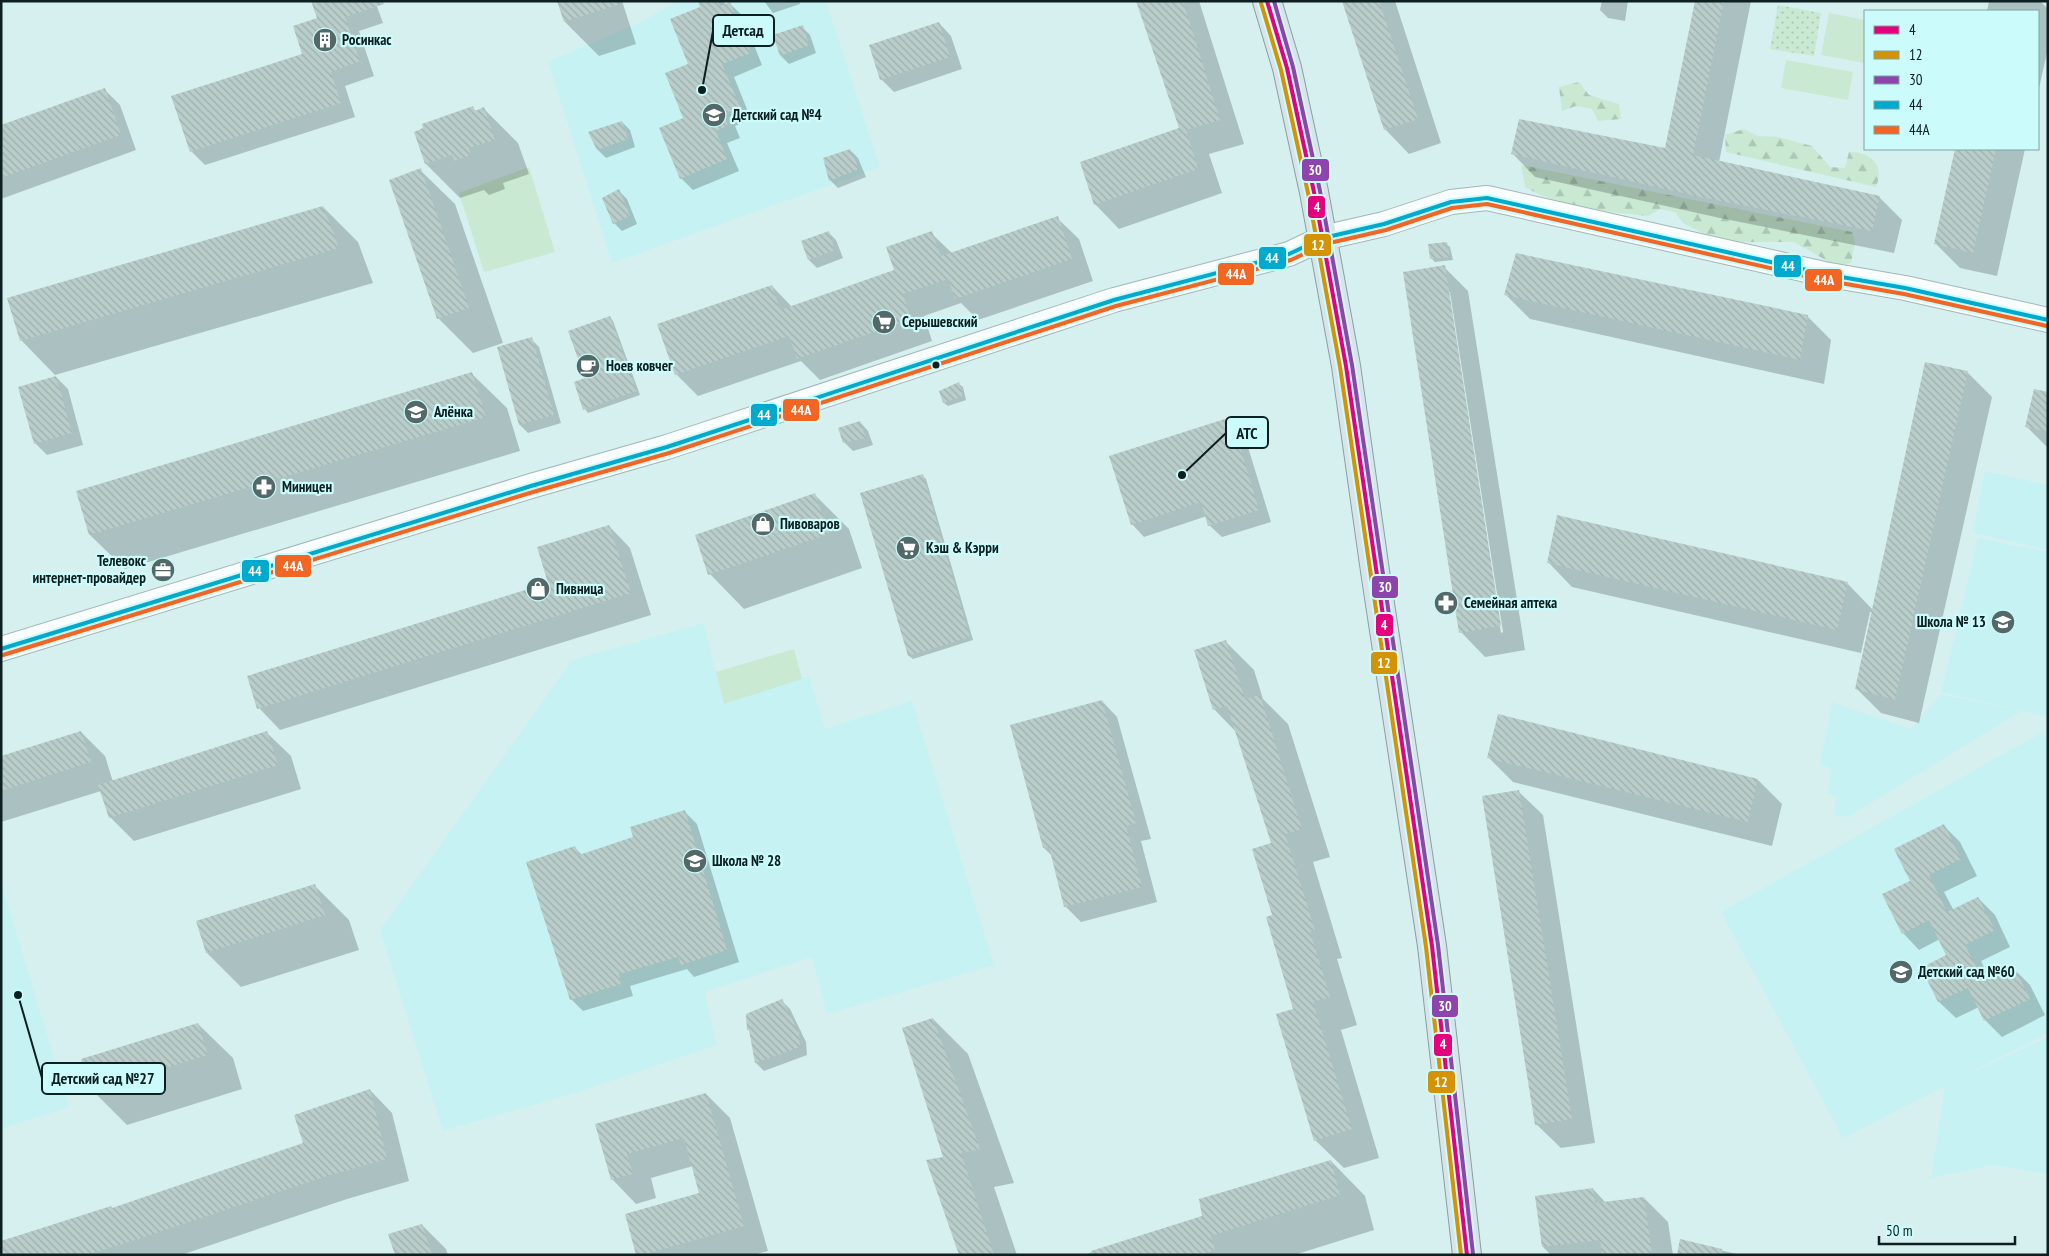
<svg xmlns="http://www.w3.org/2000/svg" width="2049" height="1256" viewBox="0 0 2049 1256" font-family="'PT Sans Narrow',sans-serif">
	<defs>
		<pattern id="grass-dots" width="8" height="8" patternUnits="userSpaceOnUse" patternTransform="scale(1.25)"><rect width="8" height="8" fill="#c9e9d3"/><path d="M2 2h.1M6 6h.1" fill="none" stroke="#abc7b5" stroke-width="1.8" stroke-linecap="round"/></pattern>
		<pattern id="forest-firs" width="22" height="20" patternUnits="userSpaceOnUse" patternTransform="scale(1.25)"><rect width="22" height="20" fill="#c9e9d3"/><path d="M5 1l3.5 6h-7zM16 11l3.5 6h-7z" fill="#abc7b5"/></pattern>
		<pattern id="building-back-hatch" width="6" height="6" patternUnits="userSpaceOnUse" patternTransform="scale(1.25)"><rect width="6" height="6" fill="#b9cdca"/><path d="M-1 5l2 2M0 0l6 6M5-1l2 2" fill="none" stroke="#9eb0ad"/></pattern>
	</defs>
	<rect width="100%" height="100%" fill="#d6f0f0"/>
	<g fill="#c6f2f3">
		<path d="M678,1H826L880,167L612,263L548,62L643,21Z"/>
		<path d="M1985,471L2048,485V550L1973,533Z"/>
		<path d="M1978,538L2048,552V721L2045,716L1941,692Z"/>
		<path d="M704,623L724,704L809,676L825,729L912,701L994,965L827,1014L812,957L705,992L717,1045L581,1091L443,1131L380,930L572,660Z"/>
		<path d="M1941,694L2021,711L1848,817L1833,815L1837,797L1827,794L1832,769L1820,764L1832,702L1911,729Z"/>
		<path d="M2043,732L2048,743V1033L1948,1084L2048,1037V1174L1993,1165L1931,1178L1945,1086L1843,1138L1721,912Z"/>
		<path d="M1,883L69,1107L1,1129Z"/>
	</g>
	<path fill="url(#grass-dots)" d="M1778,5L1821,13L1814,56L1770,49Z"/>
	<g fill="url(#forest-firs)">
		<path d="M1579,82L1589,95L1619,104L1621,119L1598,121L1592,109L1576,106L1562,111L1559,87Z"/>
		<path d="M1744,129L1758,136L1778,137L1812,146L1830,167L1845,168L1849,152C1871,152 1885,165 1876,187L1726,152L1725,135Z"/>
		<path d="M1521,165L1852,232L1855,243L1851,263L1836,266L1794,242H1743L1712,238L1683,223L1675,212L1660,209L1648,216L1577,208L1540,195L1525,187Z"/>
	</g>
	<g fill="#c9e9d3">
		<path d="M1829,13L1865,20V63L1821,55Z"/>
		<path d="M1786,60L1853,72L1848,100L1781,88Z"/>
		<path d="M529,167L555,252L484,272L459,193Z"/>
		<path d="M794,649L802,679L724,704L716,672Z"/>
	</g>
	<g fill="#0003" fill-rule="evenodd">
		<path d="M375,1L383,23L359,31L374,76L345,86L355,117L205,165L191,151L304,54L318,19Z"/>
		<path d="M558,1H622L636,44L599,56L565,22Z"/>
		<path d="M699,1H724L725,5L729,3L742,15L762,65L734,77L751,119L735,126L740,138L727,143L739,171L693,190L681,178L689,64L702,7Z"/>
		<path d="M764,1H799L800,4L773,13Z"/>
		<path d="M1137,1H1199L1244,144L1209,154L1222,193L1119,229L1095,204L1180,128Z"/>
		<path d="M1343,1H1395L1441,143L1409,154L1385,129Z"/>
		<path d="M1602,1H1628L1625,21L1608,18L1600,10Z"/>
		<path d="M1696,1H1751L1719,162L1879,197L1902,220L1894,253L1720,218L1535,177L1513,154L1666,150Z"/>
		<path d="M1989,1H2040L2048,9V48L2038,93V11H1987Z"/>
		<path d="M939,23L951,36L962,69L894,92L881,79Z"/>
		<path d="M802,27L810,35L816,53L789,64L781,56Z"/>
		<path d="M104,89L120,105L136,150L1,199V127Z"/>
		<path d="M473,108L476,111L484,109L518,143L529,174L503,183L505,189L489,195L484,190L460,198L426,164L425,129Z"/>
		<path d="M622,122L630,130L635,147L606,158L598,150L590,132Z"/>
		<path d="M1957,149H2025L1997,276L1960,268L1936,244Z"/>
		<path d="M850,150L858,158L866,177L838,188L830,180Z"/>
		<path d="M420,170L455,204L503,343L473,353L438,318Z"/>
		<path d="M619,191L627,199L637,224L622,231L614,223Z"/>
		<path d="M323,207L358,242L373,283L55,375L21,340Z"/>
		<path d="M1057,218L1079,239L1093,281L978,320L961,303L924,316L932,341L820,380L801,361L698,396L676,374L772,286L792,307L896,271L931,233L953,254Z"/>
		<path d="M828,232L836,240L843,258L817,268L809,260Z"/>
		<path d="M1446,244L1450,247L1453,260L1435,262L1431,258Z"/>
		<path d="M1444,267L1468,291L1525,650L1485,657L1461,632ZM1447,292H1450L1503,632L1501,633Z"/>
		<path d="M1506,295L1807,316L1831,340L1824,384L1530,319Z"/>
		<path d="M610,317L613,321L640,395L588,413L585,409L587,379Z"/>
		<path d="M531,339L539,347L561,423L528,433L520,425Z"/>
		<path d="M1926,364L1968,373L1992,397L1919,723L1881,713L1856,688L1873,612H1870L1861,653L1572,587L1548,562L1847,583L1873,610Z"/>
		<path d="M472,374L507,408L520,451L125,569L90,535L77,492Z"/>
		<path d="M56,377L68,389L83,445L47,455L35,443Z"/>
		<path d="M959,384L963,387L966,400L948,406L944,403L941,391Z"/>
		<path d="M2048,393V448L2027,427Z"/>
		<path d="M1230,418L1243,431L1271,522L1222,537L1209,525L1207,516L1144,537L1132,524Z"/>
		<path d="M860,422L868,431L873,445L853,451L844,442Z"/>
		<path d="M922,475L926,479L973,640L913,659L909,656L861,493Z"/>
		<path d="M815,495L849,529L862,568L744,609L710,574Z"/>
		<path d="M609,526L630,548L651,615L280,730L259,708L550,584Z"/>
		<path d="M1226,642L1254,670L1263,699L1288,724L1330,857L1313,862L1342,958L1337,959L1357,1025L1341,1030L1379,1158L1344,1168L1315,1140L1295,1010L1274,916L1272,844L1237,733L1214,709Z"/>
		<path d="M1102,701L1117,717L1151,839L1141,841L1157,902L1081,922L1065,906L1052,856L1044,848Z"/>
		<path d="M81,732L105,756L113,782L266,732L291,756L301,789L134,841L110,817L101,791L1,822V757Z"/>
		<path d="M1489,758L1758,780L1782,804L1772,846L1513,782Z"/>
		<path d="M1518,791L1543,815L1595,1143L1561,1148L1536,1124Z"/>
		<path d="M684,811L697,824L739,962L694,977L687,969L630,986L633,996L583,1011L571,999L574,847L582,855L635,838Z"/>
		<path d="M1944,826L1960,842L1977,876L1944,892L1954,911L1978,898L1995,915L2010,947L1981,961L1990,980L2014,969L2030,985L2045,1015L2002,1037L1986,1021L1979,1007L1956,1018L1939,1002L1922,968L1948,955L1940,939L1919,950L1903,933L1911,881Z"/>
		<path d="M314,885L349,920L359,950L241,987L207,953L197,921Z"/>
		<path d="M782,1001L790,1009L806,1042L807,1055L764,1071L756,1063L751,1032L748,1030Z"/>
		<path d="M933,1019L968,1054L1014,1183L994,1187L1017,1255H960L945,1158Z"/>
		<path d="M198,1024L233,1058L242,1089L127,1125L93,1091L83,1060Z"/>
		<path d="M370,1090L392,1113L409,1181L347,1199L181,1255H1L112,1209L304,1144Z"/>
		<path d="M706,1094L730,1118L768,1251L753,1255H637L701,1194L693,1166L651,1178L656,1198L636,1204L612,1179L596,1125Z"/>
		<path d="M1331,1161L1365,1196L1374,1230L1294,1255H1084L1203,1217Z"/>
		<path d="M1593,1189L1606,1203L1644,1198L1668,1222L1673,1255H1551L1543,1247Z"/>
		<path d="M422,1225L446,1249L448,1255H396Z"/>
		<path d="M1681,1241L1741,1255H1678Z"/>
	</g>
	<g fill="url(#building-back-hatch)">
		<path d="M311,1H383L384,4L345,17L360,61L331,72L341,103L190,152L171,96L302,54L293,26L317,18Z"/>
		<path d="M557,1H620V4L564,22Z"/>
		<path d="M698,1H718L720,6L730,2L751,53L722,64L740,107L724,114L728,126L716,131L727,159L680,179L659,128L683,118L665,73L688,64L670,19L700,7Z"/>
		<path d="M1136,1H1183L1220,120L1186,130L1198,169L1094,205L1080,162L1179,128Z"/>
		<path d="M1342,1H1379L1418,119L1384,130Z"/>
		<path d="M1695,1H1724L1693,155L1880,196L1872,231L1696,196L1511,154L1519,119L1665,148Z"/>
		<path d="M939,22L950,57L880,80L869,45Z"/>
		<path d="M803,25L809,45L780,56L773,35Z"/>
		<path d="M105,88L121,135L1,178V125Z"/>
		<path d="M473,106L475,111L484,107L495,140L469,148L471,155L454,161L452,155L425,164L414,132L423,128L422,124Z"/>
		<path d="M622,121L628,139L597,150L588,132Z"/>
		<path d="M850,149L859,169L829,181L823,158Z"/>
		<path d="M1955,149H1996L1973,253L1934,244Z"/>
		<path d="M421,168L469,308L437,319L389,180Z"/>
		<path d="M619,189L630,216L613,224L602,198Z"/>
		<path d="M323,206L339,248L20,341L7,298Z"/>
		<path d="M1058,216L1072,259L955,299L948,279L903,294L911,319L797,359L789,336L675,375L657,324L772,285L780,310L894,270L886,247L932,231L941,256Z"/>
		<path d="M829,231L835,250L808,260L801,241Z"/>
		<path d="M1447,242L1450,257L1430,259L1428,244Z"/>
		<path d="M1516,253L1808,315L1800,360L1504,295Z"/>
		<path d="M1445,265L1501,626L1459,633L1403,272Z"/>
		<path d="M610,316L637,391L583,410L574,382L585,378L568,331Z"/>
		<path d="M532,337L554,415L519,425L497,347Z"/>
		<path d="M1925,362L1968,371L1895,700L1855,689Z"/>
		<path d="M472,372L486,417L89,535L76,491Z"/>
		<path d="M56,376L72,433L34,444L18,387Z"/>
		<path d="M959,382L963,396L943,403L939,391Z"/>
		<path d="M2034,389L2048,392V432L2025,427Z"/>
		<path d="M1231,417L1259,510L1208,526L1201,502L1131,525L1109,456Z"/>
		<path d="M860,421L866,438L843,443L838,428Z"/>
		<path d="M923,474L970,637L908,656L860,493Z"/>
		<path d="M815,493L829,534L708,575L695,535Z"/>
		<path d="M1557,515L1848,582L1837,630L1547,563Z"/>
		<path d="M609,525L631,593L257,709L247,676L548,583L537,547Z"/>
		<path d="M1226,640L1245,699L1260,695L1302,829L1285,834L1315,930L1310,931L1330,997L1313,1002L1352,1129L1314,1141L1276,1014L1293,1009L1266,917L1272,915L1252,849L1271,843L1227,706L1213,710L1194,650Z"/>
		<path d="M1102,700L1136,823L1126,826L1142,887L1064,907L1049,847L1043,848L1010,725Z"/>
		<path d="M1498,714L1758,779L1748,822L1487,758Z"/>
		<path d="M81,731L91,762L1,791V756Z"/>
		<path d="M267,731L278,765L109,818L98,785Z"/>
		<path d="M1519,790L1572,1119L1535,1125L1482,796Z"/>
		<path d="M685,810L727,950L681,965L678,957L619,974L621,984L570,1000L526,862L575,846L579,855L633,837L630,827Z"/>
		<path d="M1944,824L1961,859L1929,875L1947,912L1978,897L1995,930L1965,945L1984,982L2014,967L2030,999L1984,1021L1968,988L1938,1002L1921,968L1946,955L1929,920L1902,934L1882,894L1910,881L1894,849Z"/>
		<path d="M315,884L325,915L206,953L196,921Z"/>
		<path d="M782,999L799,1033L800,1047L755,1063L749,1030H747L746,1014Z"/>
		<path d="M933,1018L980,1149L961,1153L994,1255H959L926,1160L943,1157L902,1028Z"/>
		<path d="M198,1023L208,1055L91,1091L81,1059Z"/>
		<path d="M370,1089L387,1159L324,1177L132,1241L86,1255H1V1241L111,1206L112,1208L303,1143L294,1115Z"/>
		<path d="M706,1093L744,1226L643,1255H636L625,1214L699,1193L684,1138L627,1154L633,1174L611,1180L595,1124Z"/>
		<path d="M1331,1160L1340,1195L1211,1236L1215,1250L1200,1255H1091V1251L1202,1216L1199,1199Z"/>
		<path d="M1593,1188L1595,1203L1644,1197L1652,1254L1602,1255L1600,1240L1542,1247L1535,1196Z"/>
		<path d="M422,1224L432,1255H395L388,1234Z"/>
		<path d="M1680,1239L1722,1249V1255H1677Z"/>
	</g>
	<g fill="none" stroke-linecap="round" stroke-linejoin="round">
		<g stroke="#a2b7b7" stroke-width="26">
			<path id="minor" d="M1,649L531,486L667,447L1114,300L1289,254L1323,238L1384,224L1451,202L1487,198L1824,274L1905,288L2048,320"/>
		</g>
		<g stroke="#85a1a5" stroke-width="30">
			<path id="major" d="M1267,1L1287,68L1314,192L1346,366L1375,571L1432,946L1467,1255"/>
		</g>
		<use href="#minor" stroke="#f9fdfd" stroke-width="24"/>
		<use href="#major" stroke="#d8e4e7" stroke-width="28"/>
		<g stroke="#cbfbfb" stroke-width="8">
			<path id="bus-1" d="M1267,1L1287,68L1314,192L1346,366L1432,946L1467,1255"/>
		</g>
		<g stroke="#cbfbfb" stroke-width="8">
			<path id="bus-2" d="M1261,3L1281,70L1308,193L1340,367L1426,947L1461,1255"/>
		</g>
		<g stroke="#cbfbfb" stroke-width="8">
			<path id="bus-3" d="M1274,1L1293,67L1320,191L1352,365L1438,945L1473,1254"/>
		</g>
		<g stroke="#cbfbfb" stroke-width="8">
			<path id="bus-4" d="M1,649L531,486L667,447L1114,300L1289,254L1323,238L1384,224L1451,202L1487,198L1824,274L1905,288L2048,320"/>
		</g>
		<g stroke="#cbfbfb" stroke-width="8">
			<path id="bus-5" d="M3,655L533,492L669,453L1116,306L1291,260L1325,244L1386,230L1452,208L1487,204L1823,280L1904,294L2047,326"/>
		</g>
		<use href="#bus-1" stroke="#e5007d" stroke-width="4"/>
		<use href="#bus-2" stroke="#d49205" stroke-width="4"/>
		<use href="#bus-3" stroke="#8e44ad" stroke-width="4"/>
		<use href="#bus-4" stroke="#00a9ce" stroke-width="4"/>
		<use href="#bus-5" stroke="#f26522" stroke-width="4"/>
	</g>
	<defs>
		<g id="building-disc" transform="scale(1.25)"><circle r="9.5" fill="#536869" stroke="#cbfbfb"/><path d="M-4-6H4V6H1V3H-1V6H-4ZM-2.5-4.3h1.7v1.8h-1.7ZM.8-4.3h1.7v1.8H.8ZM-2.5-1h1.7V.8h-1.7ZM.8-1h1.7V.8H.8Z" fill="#fff"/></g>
		<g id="school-disc" transform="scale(1.25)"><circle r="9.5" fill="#536869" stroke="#cbfbfb"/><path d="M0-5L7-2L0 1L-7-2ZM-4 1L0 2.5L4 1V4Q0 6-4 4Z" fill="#fff"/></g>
		<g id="supermarket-disc" transform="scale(1.25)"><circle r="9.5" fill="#536869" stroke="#cbfbfb"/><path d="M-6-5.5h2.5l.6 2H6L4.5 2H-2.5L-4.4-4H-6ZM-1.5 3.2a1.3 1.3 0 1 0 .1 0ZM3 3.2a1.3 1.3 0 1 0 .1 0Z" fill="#fff"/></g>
		<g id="cafe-disc" transform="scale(1.25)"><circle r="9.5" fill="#536869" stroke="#cbfbfb"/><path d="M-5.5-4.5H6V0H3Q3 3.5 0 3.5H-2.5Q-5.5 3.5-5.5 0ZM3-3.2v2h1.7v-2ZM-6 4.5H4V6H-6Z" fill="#fff"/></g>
		<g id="pharmacy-disc" transform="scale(1.25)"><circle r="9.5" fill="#536869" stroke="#cbfbfb"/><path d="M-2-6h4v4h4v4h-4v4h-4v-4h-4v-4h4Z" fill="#fff"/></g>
		<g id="shop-disc" transform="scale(1.25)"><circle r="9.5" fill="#536869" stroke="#cbfbfb"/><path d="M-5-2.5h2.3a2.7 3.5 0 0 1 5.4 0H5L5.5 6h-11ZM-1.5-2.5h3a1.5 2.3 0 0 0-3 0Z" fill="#fff"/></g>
		<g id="office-disc" transform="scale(1.25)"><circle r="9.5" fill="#536869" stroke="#cbfbfb"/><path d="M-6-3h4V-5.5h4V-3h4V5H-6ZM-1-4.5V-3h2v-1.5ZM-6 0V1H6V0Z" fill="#fff"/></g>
	</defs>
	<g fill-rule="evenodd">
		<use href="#building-disc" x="325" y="40"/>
		<use href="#school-disc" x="714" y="115"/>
		<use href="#supermarket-disc" x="884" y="322"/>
		<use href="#cafe-disc" x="588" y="366"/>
		<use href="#school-disc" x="416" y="412"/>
		<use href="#pharmacy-disc" x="264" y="487"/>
		<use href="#shop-disc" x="763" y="524"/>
		<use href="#supermarket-disc" x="908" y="548"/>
		<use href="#office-disc" x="163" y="570"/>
		<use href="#shop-disc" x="538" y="589"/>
		<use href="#pharmacy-disc" x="1446" y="603"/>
		<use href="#school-disc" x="2003" y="622"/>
		<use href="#school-disc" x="695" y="861"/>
		<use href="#school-disc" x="1901" y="972"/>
	</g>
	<circle fill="#0d1f20" stroke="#cbfbfb" stroke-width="2" cx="936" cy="365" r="4.5"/>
	<g text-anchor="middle" stroke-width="4.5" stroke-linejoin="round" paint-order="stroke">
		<g font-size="15" font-weight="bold" fill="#0d1f20" stroke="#cbfbfb" text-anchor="start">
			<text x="342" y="45">Росинкас</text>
			<text x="732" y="120">Детский сад №4</text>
			<text x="902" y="327">Серышевский</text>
			<text x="606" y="371">Ноев ковчег</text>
			<text x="434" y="417">Алёнка</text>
			<text x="282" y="492">Миницен</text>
			<text x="780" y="529">Пивоваров</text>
			<text x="926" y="553">Кэш &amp; Кэрри</text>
			<text x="146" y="566" text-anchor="end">Телевокс<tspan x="146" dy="17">интернет-провайдер</tspan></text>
			<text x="556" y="594">Пивница</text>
			<text x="1464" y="608">Семейная аптека</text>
			<text x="1986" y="627" text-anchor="end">Школа № 13</text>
			<text x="712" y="866">Школа № 28</text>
			<text x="1918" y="977">Детский сад №60</text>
		</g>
	</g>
	<path fill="none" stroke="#0d1f20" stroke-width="2" d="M702 90L713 31M1182 475L1226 433M18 995L42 1078"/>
	<g fill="#0d1f20" stroke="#cbfbfb" stroke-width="2">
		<circle cx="702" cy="90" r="5"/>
		<circle cx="1182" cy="475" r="5"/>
		<circle cx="18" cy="995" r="5"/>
	</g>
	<g fill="#cbfbfb" stroke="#0d1f20" stroke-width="2">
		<rect x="713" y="15" width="61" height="31" rx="5"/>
		<rect x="1226" y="417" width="42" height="31" rx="5"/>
		<rect x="42" y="1063" width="123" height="31" rx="5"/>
	</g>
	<g font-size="16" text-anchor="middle" font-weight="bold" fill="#0d1f20">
		<text x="743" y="36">Детсад</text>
		<text x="1247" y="439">АТС</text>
		<text x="103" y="1084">Детский сад №27</text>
	</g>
	<g stroke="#cbfbfb" stroke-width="2">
		<rect x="1301" y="158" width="29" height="24" rx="5" fill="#8e44ad"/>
		<rect x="1307" y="195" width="19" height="24" rx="5" fill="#e5007d"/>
		<rect x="1303" y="233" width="29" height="24" rx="5" fill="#d49205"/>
		<rect x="1258" y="246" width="29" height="24" rx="5" fill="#00a9ce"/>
		<rect x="1773" y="254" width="29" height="24" rx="5" fill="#00a9ce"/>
		<rect x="1217" y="262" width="38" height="24" rx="5" fill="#f26522"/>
		<rect x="1804" y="268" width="39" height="24" rx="5" fill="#f26522"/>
		<rect x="782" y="398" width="38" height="24" rx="5" fill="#f26522"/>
		<rect x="750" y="403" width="28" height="24" rx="5" fill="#00a9ce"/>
		<rect x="274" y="554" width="38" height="24" rx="5" fill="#f26522"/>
		<rect x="241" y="559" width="29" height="24" rx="5" fill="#00a9ce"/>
		<rect x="1371" y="575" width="28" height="24" rx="5" fill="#8e44ad"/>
		<rect x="1375" y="613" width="19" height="24" rx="5" fill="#e5007d"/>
		<rect x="1370" y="651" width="28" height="24" rx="5" fill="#d49205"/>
		<rect x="1431" y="994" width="28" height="24" rx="5" fill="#8e44ad"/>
		<rect x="1433" y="1033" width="20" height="24" rx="5" fill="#e5007d"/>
		<rect x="1427" y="1070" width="29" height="24" rx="5" fill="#d49205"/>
	</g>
	<g font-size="14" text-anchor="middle" font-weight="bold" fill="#fff">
		<text x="1315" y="175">30</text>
		<text x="1317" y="212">4</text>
		<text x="1318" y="250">12</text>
		<text x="1272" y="263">44</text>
		<text x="1788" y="271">44</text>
		<text x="1236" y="279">44А</text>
		<text x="1824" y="285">44А</text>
		<text x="801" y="415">44А</text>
		<text x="764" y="420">44</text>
		<text x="293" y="571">44А</text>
		<text x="255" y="576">44</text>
		<text x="1385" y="592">30</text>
		<text x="1384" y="630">4</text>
		<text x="1384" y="668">12</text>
		<text x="1445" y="1011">30</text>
		<text x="1443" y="1049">4</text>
		<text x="1441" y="1087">12</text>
	</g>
	<rect width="2049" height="1256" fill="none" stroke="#0d1f20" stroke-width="5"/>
	<rect x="1864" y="10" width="175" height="140" fill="#cbfbfb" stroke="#7fa3a3"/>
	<rect x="1874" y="26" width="25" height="8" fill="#e5007d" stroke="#7fa3a3"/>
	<text x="1909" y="35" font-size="15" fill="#0d1f20">4</text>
	<rect x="1874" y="51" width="25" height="8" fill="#d49205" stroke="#7fa3a3"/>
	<text x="1909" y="60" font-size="15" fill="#0d1f20">12</text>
	<rect x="1874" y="76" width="25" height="8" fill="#8e44ad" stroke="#7fa3a3"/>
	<text x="1909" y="85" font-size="15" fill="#0d1f20">30</text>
	<rect x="1874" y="101" width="25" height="8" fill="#00a9ce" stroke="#7fa3a3"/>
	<text x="1909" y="110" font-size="15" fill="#0d1f20">44</text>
	<rect x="1874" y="126" width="25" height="8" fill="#f26522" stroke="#7fa3a3"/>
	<text x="1909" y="135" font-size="15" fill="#0d1f20">44А</text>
	<path d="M1879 1236v8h136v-8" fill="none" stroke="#0d1f20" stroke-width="2.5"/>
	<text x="1886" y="1236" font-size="15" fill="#0d1f20" stroke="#cbfbfb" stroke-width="4" paint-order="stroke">50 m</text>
</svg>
